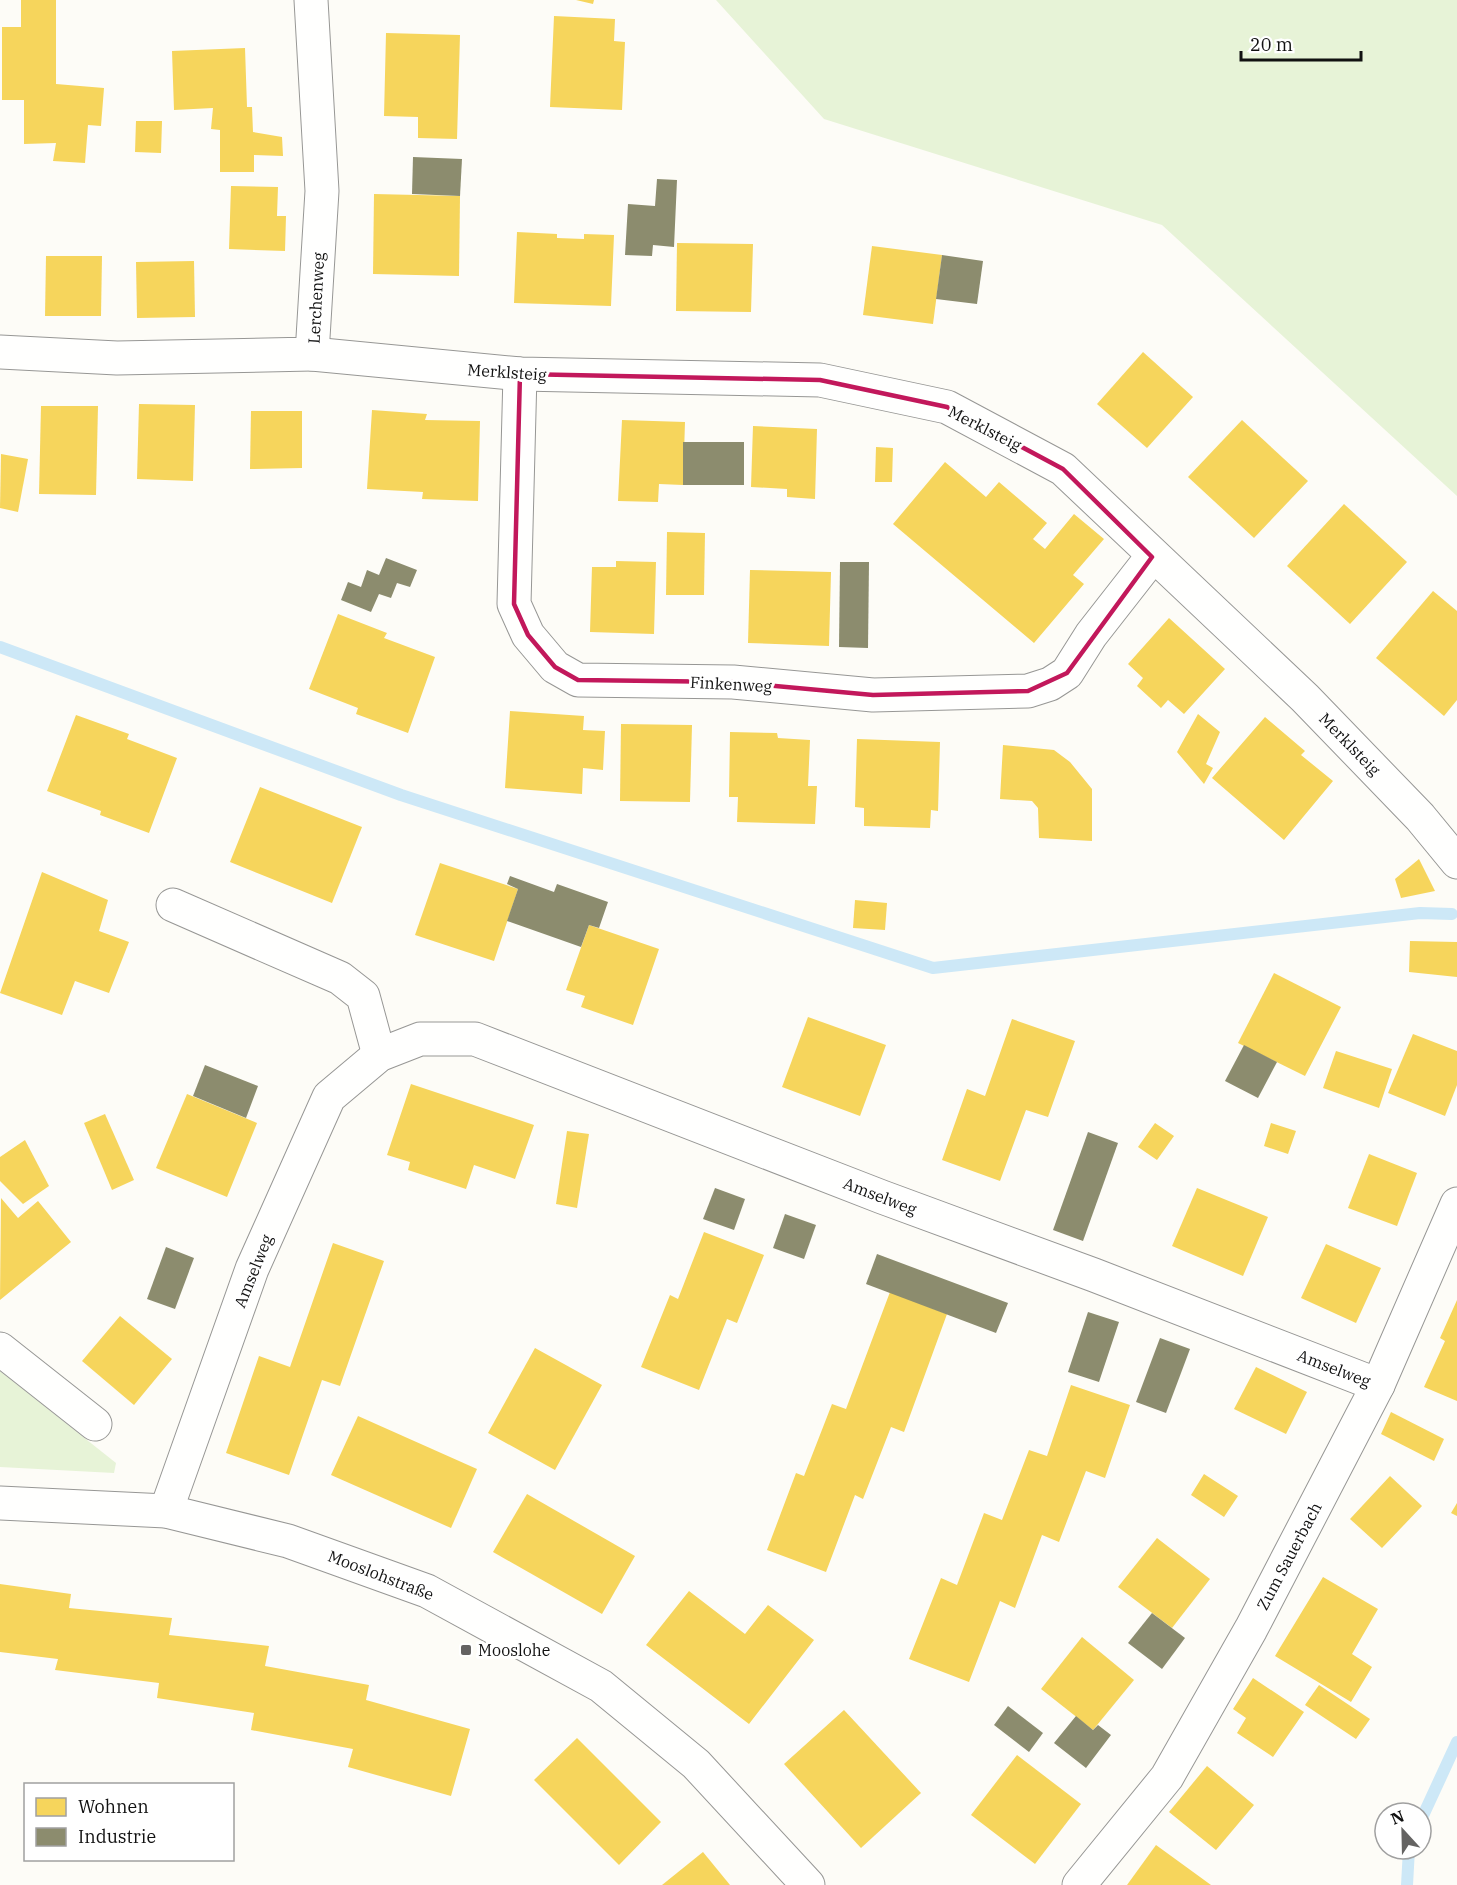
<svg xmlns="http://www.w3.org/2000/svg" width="1457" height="1885" viewBox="0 0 1457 1885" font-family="'IBM Plex Serif',serif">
	<rect width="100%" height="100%" fill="#fdfcf7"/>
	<g fill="#e7f3d7">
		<path d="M716,0H1457V496L1162,225L824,119Z"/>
		<path d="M0,1371L116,1463L114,1473L0,1467Z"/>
	</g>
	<g fill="#f6d55c">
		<path d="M21,0H56V84L104,88L101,126L88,125L85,163L53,161L56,143L24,144V100H2V27H21Z"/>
		<path d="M576,0H594L593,4Z"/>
		<path d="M554,16L615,19L614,41L625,42L622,110L550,107Z"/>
		<path d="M386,33L460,35L457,139L418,138V117L384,116Z"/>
		<path d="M245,48L247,107H252L253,132L282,137L283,156L254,155V172H220V130L211,129L213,108L174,110L172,51Z"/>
		<path d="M136,121H162L161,153L135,152Z"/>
		<path d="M231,186L278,187L277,216H286L285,251L229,249Z"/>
		<path d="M374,194L460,196L459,276L373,274Z"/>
		<path d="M517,232L557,234V238L584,239V234L614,235L611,306L514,303Z"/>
		<path d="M677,243L753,244L751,312L676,311Z"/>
		<path d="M872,246L942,255L933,324L863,315Z"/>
		<path d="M46,256H102L101,316H45Z"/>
		<path d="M194,261L195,317L137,318L136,262Z"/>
		<path d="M1143,352L1193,397L1147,448L1097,404Z"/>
		<path d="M139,404L195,405L193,481L137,479Z"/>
		<path d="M41,406H98L96,495L39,494Z"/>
		<path d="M372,410L427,414L425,420L480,421L478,501L422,499L423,492L367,489Z"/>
		<path d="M251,411H302V468L250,469Z"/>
		<path d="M622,420L685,422L683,485L659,484L658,502L618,501Z"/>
		<path d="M1242,420L1308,481L1254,538L1188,477Z"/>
		<path d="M753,426L817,429L815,499L787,497V489L751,487Z"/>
		<path d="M876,447L893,448L892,482H875Z"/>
		<path d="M1,454L28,459L18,512L0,508Z"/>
		<path d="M945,462L986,497L999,482L1047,523L1033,539L1045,549L1074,514L1104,539L1073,575L1084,584L1034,643L893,524Z"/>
		<path d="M1344,504L1407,562L1350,624L1287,566Z"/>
		<path d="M667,532L705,533L704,595H666Z"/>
		<path d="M616,561L656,562L654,634L590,632L592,567H616Z"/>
		<path d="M750,570L831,572L829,646L748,643Z"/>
		<path d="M1433,591L1457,611V700L1444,716L1376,658Z"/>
		<path d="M338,614L387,633L384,638L435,657L408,733L356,714L358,708L309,689Z"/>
		<path d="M1169,618L1225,669L1184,714L1168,700L1161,708L1137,686L1143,678L1128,664Z"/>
		<path d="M510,711L584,716L583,730L605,731L603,770L583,768L582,794L505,788Z"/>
		<path d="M1198,714L1220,732L1206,764L1213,768L1204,784L1177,752Z"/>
		<path d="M76,715L129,734L127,739L177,758L149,833L100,815L101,811L47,791Z"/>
		<path d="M1265,717L1305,751L1301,755L1333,781L1284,840L1212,778Z"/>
		<path d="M621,724L692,725L690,802L620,801Z"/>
		<path d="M730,732L777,733L778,738L810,740L808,786H817L815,824L737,822L738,797H729Z"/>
		<path d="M857,739L940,742L938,811L931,810L930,828L864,826V808L855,807Z"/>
		<path d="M1003,745L1054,750L1070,762L1092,789V841L1039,838L1038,808L1032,801L1000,799Z"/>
		<path d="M260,787L362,827L332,903L230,862Z"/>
		<path d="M1419,859L1435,891L1401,898L1395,879Z"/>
		<path d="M440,863L518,889L494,961L415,935Z"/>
		<path d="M42,872L108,900L99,931L129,942L109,993L75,981L62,1015L0,993Z"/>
		<path d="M855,900L887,903L885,930L853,928Z"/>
		<path d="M589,925L659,949L633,1025L581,1007L585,996L566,990Z"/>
		<path d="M1410,941L1457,942V977L1409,972Z"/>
		<path d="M1274,973L1341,1007L1305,1076L1238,1043Z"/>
		<path d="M808,1017L886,1045L860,1116L782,1087Z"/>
		<path d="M1012,1019L1075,1041L1048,1117L1026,1110L1000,1181L942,1160L967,1089L985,1096Z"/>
		<path d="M1413,1034L1457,1051V1085L1445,1116L1388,1093Z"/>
		<path d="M1336,1051L1392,1069L1379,1108L1323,1088Z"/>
		<path d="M411,1084L534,1125L515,1179L474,1165L466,1189L408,1170L410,1162L387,1155Z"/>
		<path d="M187,1094L257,1123L227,1197L156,1168Z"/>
		<path d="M105,1114L134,1180L112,1190L84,1123Z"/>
		<path d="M1155,1123L1174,1136L1157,1160L1138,1147Z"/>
		<path d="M1271,1123L1296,1131L1288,1154L1264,1146Z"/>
		<path d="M567,1131L589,1134L577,1208L556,1204Z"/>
		<path d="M25,1140L49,1186L23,1204L0,1181V1157Z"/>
		<path d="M1369,1154L1417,1173L1397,1226L1348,1208Z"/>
		<path d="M1197,1188L1268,1217L1243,1276L1172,1246Z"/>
		<path d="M1,1198L18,1218L38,1201L71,1242L0,1300Z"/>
		<path d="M704,1232L764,1255L737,1323L727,1319L699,1390L641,1367L670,1295L678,1299Z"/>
		<path d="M333,1243L384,1261L340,1386L322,1380L289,1475L226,1453L259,1356L290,1367Z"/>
		<path d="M1326,1244L1381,1268L1356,1323L1301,1298Z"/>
		<path d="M890,1292L947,1314L904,1432L891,1427L863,1499L855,1495L826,1572L767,1550L796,1473L804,1476L832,1404L846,1409Z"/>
		<path d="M1457,1300V1401L1424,1387L1445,1341L1440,1338Z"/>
		<path d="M120,1316L172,1359L134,1405L82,1361Z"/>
		<path d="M535,1348L602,1385L555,1470L488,1433Z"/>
		<path d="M1256,1367L1307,1392L1286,1434L1234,1409Z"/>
		<path d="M1071,1385L1130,1405L1105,1478L1086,1471L1059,1542L1042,1535L1015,1608L1000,1601L969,1682L909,1659L941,1578L957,1585L984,1513L1002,1520L1029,1450L1047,1456Z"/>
		<path d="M1391,1412L1444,1439L1434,1461L1381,1434Z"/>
		<path d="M358,1416L477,1469L451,1528L331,1475Z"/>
		<path d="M1204,1474L1238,1496L1224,1517L1191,1495Z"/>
		<path d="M1390,1476L1422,1506L1382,1548L1350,1519Z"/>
		<path d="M527,1494L635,1556L602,1614L493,1552Z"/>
		<path d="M1457,1503V1516L1451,1513Z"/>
		<path d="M1157,1538L1210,1579L1172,1628L1118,1587Z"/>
		<path d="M1323,1577L1378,1609L1352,1654L1372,1667L1351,1702L1275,1656Z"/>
		<path d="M0,1584L71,1594L69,1608L172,1618L169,1635L269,1646L265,1666L369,1685L366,1700L470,1729L451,1796L348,1767L353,1749L251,1730L254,1713L157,1698L159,1683L55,1670L58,1659L0,1652Z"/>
		<path d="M689,1591L745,1634L768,1605L814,1640L749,1724L646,1645Z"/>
		<path d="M1082,1637L1134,1680L1093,1730L1041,1689Z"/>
		<path d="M1253,1678L1304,1712L1273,1757L1237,1733L1246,1718L1233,1709Z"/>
		<path d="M1319,1685L1370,1719L1356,1739L1305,1705Z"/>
		<path d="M844,1710L921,1793L861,1848L784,1764Z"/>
		<path d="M577,1738L661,1822L619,1865L534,1780Z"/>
		<path d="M1017,1755L1081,1804L1035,1864L971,1815Z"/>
		<path d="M1207,1766L1254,1805L1216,1850L1169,1812Z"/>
		<path d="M1156,1845L1211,1885H1127Z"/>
		<path d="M703,1852L730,1885H662Z"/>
	</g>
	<g fill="#8c8c6e">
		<path d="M413,157L462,159L460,196L412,194Z"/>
		<path d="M657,179L677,180L674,247L653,245L652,256L625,255L628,204L655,206Z"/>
		<path d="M942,255L983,261L977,304L936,299Z"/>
		<rect x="683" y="442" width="61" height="43"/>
		<path d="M386,558L417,570L410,587L397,583L391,598L379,594L371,612L341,600L348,582L361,587L367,570L379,575Z"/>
		<path d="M840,562H869L868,648L839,647Z"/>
		<path d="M510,876L554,892L557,884L608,902L599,928L589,925L581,947L507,921L518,889L507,884Z"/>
		<path d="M1244,1045L1277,1062L1258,1098L1225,1081Z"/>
		<path d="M205,1065L258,1086L246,1118L193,1096Z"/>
		<path d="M1088,1132L1118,1143L1083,1241L1053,1230Z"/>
		<path d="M715,1188L745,1199L734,1230L703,1219Z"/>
		<path d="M785,1214L816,1225L804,1259L773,1248Z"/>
		<path d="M166,1247L194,1258L175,1309L147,1299Z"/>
		<path d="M877,1254L1008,1303L996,1333L866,1284Z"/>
		<path d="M1088,1312L1119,1322L1099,1382L1068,1372Z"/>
		<path d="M1160,1338L1190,1349L1166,1413L1136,1402Z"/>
		<path d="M1152,1613L1185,1638L1162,1669L1128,1643Z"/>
		<path d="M1008,1706L1043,1733L1029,1752L994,1725Z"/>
		<path d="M1076,1716L1093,1730L1098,1725L1111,1735L1086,1768L1054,1743Z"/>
	</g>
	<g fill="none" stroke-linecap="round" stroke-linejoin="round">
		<g stroke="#cde8f7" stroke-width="12">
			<path d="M0,647L401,795L933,968L1420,913L1452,914"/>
			<path d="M1421,1820L1457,1742"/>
			<path d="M1407,1885L1409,1849"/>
		</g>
		<g stroke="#979795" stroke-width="35">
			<g id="minor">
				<path d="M0,352L117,358L312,354L322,191L311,0"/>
				<path d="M312,354L520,374L820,380L947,407L1063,469L1305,698L1420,817L1457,862"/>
				<path d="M520,374L514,604L528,635L555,667L578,680L733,682L873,695L1028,691L1050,684L1067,673L1091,635L1152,557"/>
				<path d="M173,905L340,978L363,996L379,1055"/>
				<path d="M0,1349L95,1424"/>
				<path d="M0,1503L166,1511L288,1541L427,1591L601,1686L696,1764L808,1885"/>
				<path d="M166,1511L252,1269L329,1097L379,1055L420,1039H475L882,1197L1094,1275L1378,1385"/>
				<path d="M1079,1885L1167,1777L1251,1629L1378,1385L1457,1204"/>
			</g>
		</g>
		<use href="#minor" stroke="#fffffe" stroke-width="33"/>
	</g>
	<path fill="none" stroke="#c2185b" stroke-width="4.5" stroke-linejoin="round" d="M520,374L820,380L947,407L1063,469L1152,557L1067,673L1028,691L873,695L733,682L578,680L555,667L528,635L514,604Z"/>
	<rect fill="#646362" stroke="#fff" stroke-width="2" x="460" y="1644" width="12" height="12" rx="3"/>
	<g text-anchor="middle" stroke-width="6" stroke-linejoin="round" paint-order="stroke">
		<g font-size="16" fill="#111" stroke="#fff">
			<text transform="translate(316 298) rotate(-87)" y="6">Lerchenweg</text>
			<text transform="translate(507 372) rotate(4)" y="6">Merklsteig</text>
			<text transform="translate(985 428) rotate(27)" y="6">Merklsteig</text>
			<text transform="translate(731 684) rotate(3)" y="6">Finkenweg</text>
			<text transform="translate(1350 744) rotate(46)" y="6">Merklsteig</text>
			<text transform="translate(880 1196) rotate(21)" y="6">Amselweg</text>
			<text transform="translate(253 1271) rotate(-68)" y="6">Amselweg</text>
			<text transform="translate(1334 1368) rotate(21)" y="6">Amselweg</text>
			<text transform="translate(1289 1556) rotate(-62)" y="6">Zum Sauerbach</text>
			<text transform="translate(381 1575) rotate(21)" y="6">Mooslohstraße</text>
		</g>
		<g font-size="16" fill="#111" stroke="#fff" text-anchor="start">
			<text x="478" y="1656">Mooslohe</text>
		</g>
	</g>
	<rect x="24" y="1783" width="210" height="78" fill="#ffffff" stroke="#a0a0a0" stroke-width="1.5"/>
	<rect x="36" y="1798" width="30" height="18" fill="#f6d55c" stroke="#a0a0a0" stroke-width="1.5"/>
	<text x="78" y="1813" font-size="18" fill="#111111">Wohnen</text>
	<rect x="36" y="1828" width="30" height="18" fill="#8c8c6e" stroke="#a0a0a0" stroke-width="1.5"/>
	<text x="78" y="1843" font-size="18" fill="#111111">Industrie</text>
	<g transform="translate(1403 1831) rotate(338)"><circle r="28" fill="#ffffff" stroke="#a0a0a0" stroke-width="1.5"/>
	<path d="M0-4.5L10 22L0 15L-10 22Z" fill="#646362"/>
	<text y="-9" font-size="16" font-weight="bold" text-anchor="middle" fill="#111111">N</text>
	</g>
	<path d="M1241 51v9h120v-9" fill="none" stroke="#111111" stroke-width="3"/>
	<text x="1250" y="51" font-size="18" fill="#111111" stroke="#ffffff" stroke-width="4.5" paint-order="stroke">20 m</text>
</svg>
